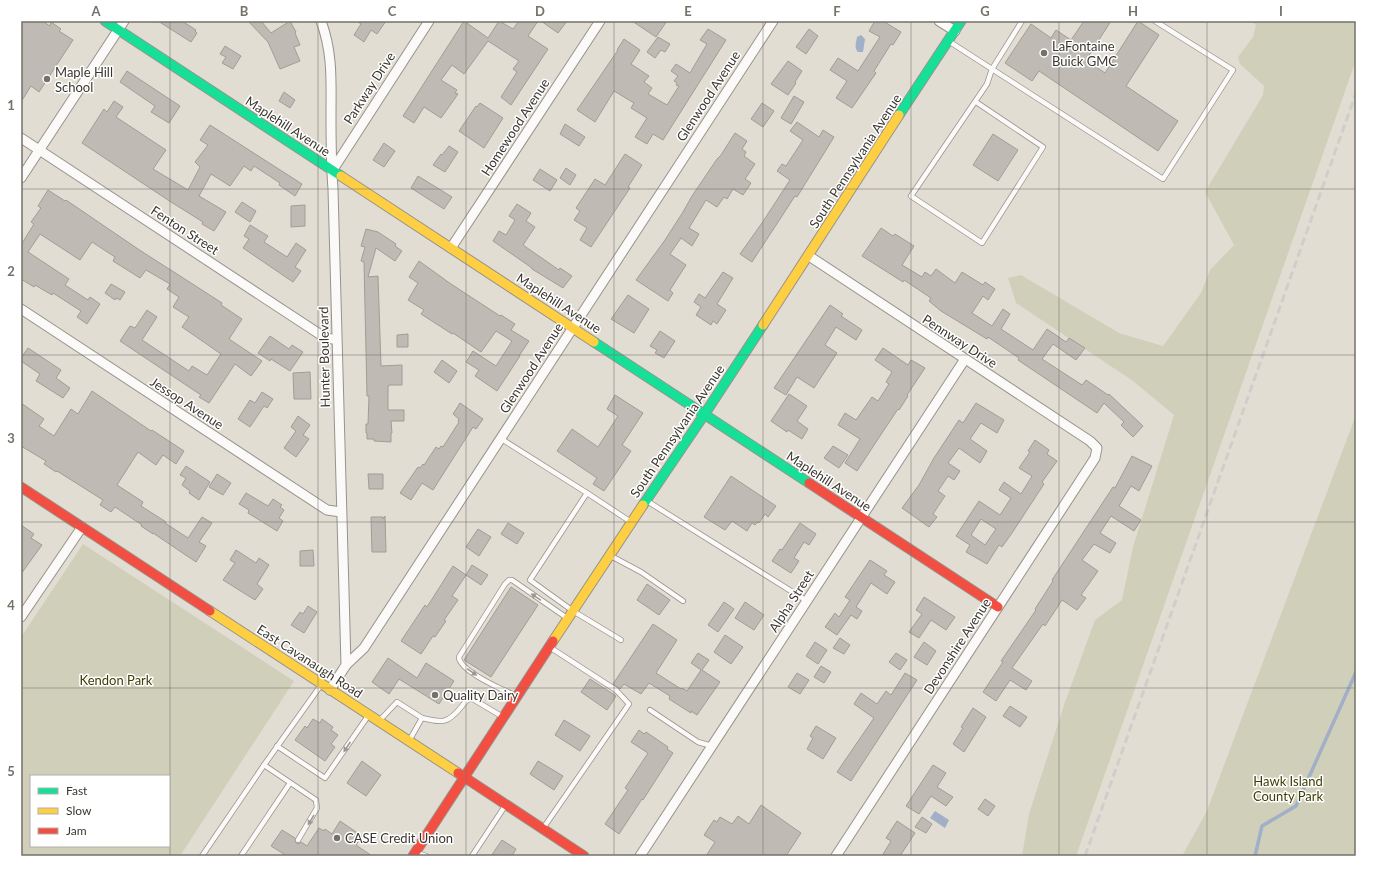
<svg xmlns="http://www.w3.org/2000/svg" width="1377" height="877" viewBox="0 0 1377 877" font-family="Lato,sans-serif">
	<rect width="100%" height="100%" fill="#e2ddd3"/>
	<g fill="#d0cfba" fill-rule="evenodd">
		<path d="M1250,21H1356V60L1076,856H1022L1029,814L1065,702L1095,620L1122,600L1133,547L1174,415L1133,381L1016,303L1008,278L1021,275L1119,333L1163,346L1201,293L1210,270L1234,245L1205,192L1263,95L1264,86L1240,64L1238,57L1253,37L1256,25Z"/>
		<path d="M1356,415V856H1182L1206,813Z"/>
		<path d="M83,544L294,681L180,856H21V637ZM31,776H169V846H31Z"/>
	</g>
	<g fill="#a1afc7">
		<path d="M861,35L865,39L863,52H858C854,48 856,43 857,37Z"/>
		<path d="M935,811L949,820L945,828L930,818Z"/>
	</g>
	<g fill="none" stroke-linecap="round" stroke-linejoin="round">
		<path stroke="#a1afc7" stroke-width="3.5" d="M1255,856L1262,826L1296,806L1356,672"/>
	</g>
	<g fill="#bfbbb4" stroke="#a19d96" fill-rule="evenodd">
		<path d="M21,21H42L50,26L51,22L61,29L59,31L73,40L39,92L31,86L21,102Z"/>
		<path d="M158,21H182L196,30L195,31L197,33L191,42Z"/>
		<path d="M248,21H261L271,33L290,21L296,32L295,33L300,45L294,47L300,61L280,69L268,42Z"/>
		<path d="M357,21H386L377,34L371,30L364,42L354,35L361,24Z"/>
		<path d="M464,21L488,38L499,21L513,29L519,21H538L528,36L548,49L511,105L501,97L517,72L513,69L519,61L488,41L464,74L452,65L441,80L457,90L455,93L458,94L441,118L424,107L414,123L403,116Z"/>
		<path d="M541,21H567L558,33Z"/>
		<path d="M632,21H667L656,37Z"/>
		<path d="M875,21H883L901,32L893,45L891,44L874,71L876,73L852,108L836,98L847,81L830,70L838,58L858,71L880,37L869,31Z"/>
		<path d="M1084,21H1111L1086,60L1105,73L1138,21L1159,35L1126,86L1178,121L1158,151L1039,71L1032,81L1005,63L1031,24L1051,38L1056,30L1071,40Z"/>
		<path d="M708,29L726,40L663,140L653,134L647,144L635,137L647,118L631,108L634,103L614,91L595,122L577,110L618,50H617L624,39L640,50L631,64L649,76L644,82L652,88L648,94L667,105L679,86L676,85L677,83L674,81L678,76L671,71L676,64L690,73L707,44L700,40Z"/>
		<path d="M809,29L818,36L806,54L796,47Z"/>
		<path d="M658,37L670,44L665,52L661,50L655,58L647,52Z"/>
		<path d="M225,46L241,56L233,69L222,63L226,57L220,54Z"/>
		<path d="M788,61L802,71L795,82L796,83L788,95L771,84Z"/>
		<path d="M127,71L180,106L169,123L151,112L155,106L120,82Z"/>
		<path d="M284,92L295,100L290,108L279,101Z"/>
		<path d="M794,96L804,102L791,124L781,118Z"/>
		<path d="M114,101L123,107L116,117L166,150L153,169L188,190L200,167L195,162L208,145L200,140L210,125L302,184L295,196L279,185L280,183L254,166L251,171L244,166L230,186L211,174L199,196L226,212L214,231L202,224L203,222L171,202L82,143L104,109L107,112Z"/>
		<path d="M480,103L503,118L484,148L459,131L476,106L477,107Z"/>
		<path d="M762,103L774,111L763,127L751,119Z"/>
		<path d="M797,122L819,137L823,130L834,137L797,197L795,196L752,262L740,254L762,223L790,180L777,171L782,164L786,166L803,140L790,131Z"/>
		<path d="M565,124L585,137L579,146L560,134Z"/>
		<path d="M735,133L747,141L742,149L746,152L744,156L755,164L745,179L751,183L743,195L733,189L727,199L724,197L717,207L706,200L689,228L699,234L692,246L681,238L670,254L686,265L670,290L673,293L668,301L636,280L665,240L683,212L692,196L717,159L721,155Z"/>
		<path d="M993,134L1018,150L998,181L973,165Z"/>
		<path d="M384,143L395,151L384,167L373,160Z"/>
		<path d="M449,146L458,152L445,172L433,165L441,154L442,155Z"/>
		<path d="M625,154L642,165L628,187L630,188L591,247L580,240L587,228L574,220L580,211L576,208L595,179L605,185Z"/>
		<path d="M566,168L576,175L570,185L560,178Z"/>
		<path d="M540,169L557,180L550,191L533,180Z"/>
		<path d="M418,176L452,197L444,209L411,188Z"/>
		<path d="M48,190L65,201L66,200L141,251L191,283L222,303L221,305L242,319L229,339L262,361L251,376L235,364L209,403L199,397L201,395L120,341L130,326L135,328L147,310L157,317L142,340L189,371L192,366L207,375L221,354L182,327L189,317L173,307L179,297L167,289L170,284L146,270L140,278L113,261L115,257L92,242L80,260L40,234L28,252L69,279L65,285L88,300L90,297L100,304L87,324L77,317L81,311L53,293L52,295L35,285L34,287L21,279V245L34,224L31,222L41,208L38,206Z"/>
		<path d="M242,202L256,211L250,222L235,212Z"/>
		<path d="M517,204L531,213L526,221L535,227L523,245L559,270L560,268L572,276L563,288L532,269V268L493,241L499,231L506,235L515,220L509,216Z"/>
		<path d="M305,205V226L291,227V206Z"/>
		<path d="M250,225L268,236L264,242L287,257L296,243L306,250L295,267L301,271L293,282L243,248L249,239L244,236Z"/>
		<path d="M881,228L893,236L895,234L914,246L902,265L922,277L925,272L931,276L936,269L955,283L962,272L983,285L985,282L995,289L988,300L983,296L972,313L992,326L1003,309L1010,314L1001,329L1033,350L1047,329L1066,342L1069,338L1085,348L1076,360L1053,344L1042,359L1082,385L1086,380L1108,395L1109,394L1143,426L1133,437L1121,425L1124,422L1104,403L1097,413L1018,360L1019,358L988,337L987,339L941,311L929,301L931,298L904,280L903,282L862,256Z"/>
		<path d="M366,229L378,232L396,244L395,246L402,251L395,261L376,248L368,277L378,276L381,366L402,365V385H389V386H388V410H404V421H391L392,433H391V442L374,441V439H367V433H366V424H368L369,396H367L364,262L361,261L365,247L361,246Z"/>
		<path d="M419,261L451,284L500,316L501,315L515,324L511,330L529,341L519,356H520L497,391L475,376L479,370L466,362L473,351L496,366L512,341L496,331L481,352L453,333L452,334L421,314L424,310L408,300L418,283L409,277Z"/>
		<path d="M723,272L733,278L717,304L726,310L717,324L713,321L711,325L696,315L701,307L694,302L699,294L705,298Z"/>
		<path d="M111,284L125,292L120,300L116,298L115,300L105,293Z"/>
		<path d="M628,295L649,309L634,333L611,319Z"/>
		<path d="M830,305L843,314L841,316L862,330L856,340L836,327L825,345L837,353L814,388L797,377L786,395L774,388Z"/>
		<path d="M660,331L675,341L664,358L655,353L657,350L650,346Z"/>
		<path d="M408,334V347H397V335Z"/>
		<path d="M270,336L289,349L292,345L303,352L290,371L271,359L270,361L258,353Z"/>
		<path d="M28,348L61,370L56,378L70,388L63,398L36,381L40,374L21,361V358Z"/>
		<path d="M883,348L908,365L911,360L925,368L907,395L908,396L899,410L898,409L882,433L857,471L845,463L860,439L838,425L845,413L856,420L872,397L878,401L889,384L886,382L892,372L875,360Z"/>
		<path d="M442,360L457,371L449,383L434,372Z"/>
		<path d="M310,372L311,399H294L293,373Z"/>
		<path d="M92,391L151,431L152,430L184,451L176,464L163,455L156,465L138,452L117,485L143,502L141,506L166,522L165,523L188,538L202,517L212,523L199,542L206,546L196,562L153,533V534L141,526L142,525L115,507L111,512L100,505L103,500L57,471L56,472L44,464L46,461L21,446V403L44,419L39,426L54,436L71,409L78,414Z"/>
		<path d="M262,392L273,399L267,408L264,406L250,427L238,419L250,400L255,403Z"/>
		<path d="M789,394L807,406L797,421L808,429L802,439L788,430L787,432L771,421Z"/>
		<path d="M615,395L643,413L622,445L631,451L604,491L593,484L597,478L557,451L572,429L598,447L618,416L607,409Z"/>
		<path d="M460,403L483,419L476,429L473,427L433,490L422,483L411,500L400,493L418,467L420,468L423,464L424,465L436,447L439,449L441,446L443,447L459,422L458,421L459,419L453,414Z"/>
		<path d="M976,403L1004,420L997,433L981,423L970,439L987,451L980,463L959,448L948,463L960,471L954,480L948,476L938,491L945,496L933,514L937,517L929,527L902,508L919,485L934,458L959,420L963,423Z"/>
		<path d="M298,416L310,425L303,435L309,439L296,457L284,448L296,431L291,427Z"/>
		<path d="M1035,440L1049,450L1047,454L1057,461L1042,482L1044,484L1012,533L1002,547L999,545L987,564L966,552L970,545L956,536L979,501L1000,515L1011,498L999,490L1004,482L1021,494L1032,476L1019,468L1030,452L1028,451ZM981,519L996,529L985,545L971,535Z"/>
		<path d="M833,446L848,455L839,468L824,458Z"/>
		<path d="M1132,456L1152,466L1139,491L1131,486L1119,506L1141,520L1134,531L1111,516L1100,533L1116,543L1110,553L1094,544L1082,560L1098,571L1081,595L1086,598L1077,610L1062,600L1045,626L1043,624L1012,668L1032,681L1026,690L1010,680L996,701L983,692L1003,662L1001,661L1036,610L1035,609L1053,581L1052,580L1113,487L1115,488Z"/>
		<path d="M186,466L210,482L199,500L189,493L190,491L182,485L186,478L180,475Z"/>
		<path d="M217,474L231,483L223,495L209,487Z"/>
		<path d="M368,474H383V489H369Z"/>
		<path d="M731,476L776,506L768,517L765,514L759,523L758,522L755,525L752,523L747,531L732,521L725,530L704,517Z"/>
		<path d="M246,493L268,506L273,499L282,505L280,507L284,510L279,518L283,521L277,531L248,513L249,510L239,504Z"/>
		<path d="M385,516L386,552H372L371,517H383V519Z"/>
		<path d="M508,523L524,533L517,544L501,534Z"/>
		<path d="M800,523L816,534L809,545L804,542L794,558L799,561L791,573L772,561L780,549L782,550Z"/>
		<path d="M21,525L34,534L31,538L42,545L21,574Z"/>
		<path d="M478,529L491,537L479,556L466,547Z"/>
		<path d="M236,550L256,563L259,558L269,565L257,584L263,589L255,600L223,580L235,563L230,560Z"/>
		<path d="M313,550L314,566H300V551Z"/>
		<path d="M870,560L887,571L884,575L895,582L887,594L871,583L856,607L862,611L857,619L851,615L837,635L825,627L835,613L839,617L850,600L845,597Z"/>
		<path d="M472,565L488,575L481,585L466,575Z"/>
		<path d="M453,566L466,575L452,596L458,600L444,620L446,621L435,637L433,636L421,654L401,641L425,605L427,607Z"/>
		<path d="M647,584L670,600L659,615L637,600Z"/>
		<path d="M511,587L538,605L491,677L464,660Z"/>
		<path d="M924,597L955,617L946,630L931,620L919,638L909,632L922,614L916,610Z"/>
		<path d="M724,602L734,609L718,632L708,625Z"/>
		<path d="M745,602L764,615L754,630L735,618Z"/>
		<path d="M308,606L317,612L304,633L291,625L300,612L303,614Z"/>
		<path d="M653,624L677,640L656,673L681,689L682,688L687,691L701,670L691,663L698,653L709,660L702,670L720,682L697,715L691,711V713L669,699L670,696L649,683L641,694L624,684L620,689L613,684Z"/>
		<path d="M725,635L743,647L731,664L714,652Z"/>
		<path d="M840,638L850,645L844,654L833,648Z"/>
		<path d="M815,642L827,650L818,664L806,656Z"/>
		<path d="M924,642L936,651L927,665L914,657Z"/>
		<path d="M896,653L907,660L900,670L889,662Z"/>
		<path d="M388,658L417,678L426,663L454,681L439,704L399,679L389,694L372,682Z"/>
		<path d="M821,666L831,672L824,683L814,677Z"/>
		<path d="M797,673L809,680L800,694L788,687Z"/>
		<path d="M905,673L917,680L851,781L837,772L874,718L854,704L861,693L877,704L886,691L891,695Z"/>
		<path d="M590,679L616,696L607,710L581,692Z"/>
		<path d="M1010,706L1027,717L1020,727L1003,716Z"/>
		<path d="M973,708L986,717L964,752L953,744L963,728L961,727Z"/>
		<path d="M313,719L320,723L322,719L333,727L331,730L338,735L331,744L335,747L325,761L295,740L305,726L307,728Z"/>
		<path d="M564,720L590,736L580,751L555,735Z"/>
		<path d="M816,726L836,738L823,759L807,749L813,738L810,736Z"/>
		<path d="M639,730L644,734L646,732L668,747L667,749L673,753L643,800L642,799L619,834L605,824L628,790L625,788L648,753L631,742Z"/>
		<path d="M362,761L381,775L366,796L347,783Z"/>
		<path d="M538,761L563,776L554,790L530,774Z"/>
		<path d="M933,765L946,773L937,787L953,797L946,806L931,796L919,814L906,806Z"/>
		<path d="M985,799L995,806L988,816L978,809Z"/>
		<path d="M761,805L801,833L786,856H706L715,842L704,835L714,820L717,822L720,817L732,824L738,816L749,824Z"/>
		<path d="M922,817L932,824L926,833L915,827Z"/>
		<path d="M340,821L362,836L356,845L372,856H287L271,846L282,830L295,838L296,843L298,844L301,842L307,846L319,828L324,831L325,829L332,834Z"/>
		<path d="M897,821L915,833L900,856H882L891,841L886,838Z"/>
		<path d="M502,840L516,849L512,856H491Z"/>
	</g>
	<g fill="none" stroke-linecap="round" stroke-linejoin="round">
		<g stroke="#97938c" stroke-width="6">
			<g id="lane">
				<path d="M950,42L1163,179L1233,70L1155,21"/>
				<path d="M976,102L1043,147L982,243L911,196L987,84L992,69L1022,21"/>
				<path d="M500,438L587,493"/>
				<path d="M647,501L807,601"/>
				<path d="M611,556L641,572L683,601"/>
				<path d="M621,640L573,611L530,580L587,493L631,522"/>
				<path d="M517,696C505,691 459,671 459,657L505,584L509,580H512L567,618"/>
				<path d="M650,710L698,742L712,746"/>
				<path d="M422,718C442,723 448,724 462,706C465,702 466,700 471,698L503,717"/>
				<path d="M380,720L397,702L422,718L409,741"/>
				<path d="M277,746L325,778L368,716"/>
				<path d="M264,765L316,800L317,808L298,840"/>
				<path d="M544,827L629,704L616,690L551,648"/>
				<path d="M417,853L426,856"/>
				<path d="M202,856L264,765L321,685"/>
				<path d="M241,856L290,783"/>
				<path d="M472,856L505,806"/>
			</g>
		</g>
		<g stroke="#97938c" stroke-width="11">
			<g id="street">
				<path d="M321,21C333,53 331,82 331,115C331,140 331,164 333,189L346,665L330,690"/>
				<path d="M939,21L955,31"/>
				<path d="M21,138L324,337L336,340"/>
				<path d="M332,171L429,21"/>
				<path d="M21,178L124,21"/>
				<path d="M451,248L600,21"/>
				<path d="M809,256L1090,441L1097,448L1095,458L836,856"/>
				<path d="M21,309L327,510L341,512"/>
				<path d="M21,617L82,527"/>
				<path d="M346,665L364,648L773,21"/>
				<path d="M640,856L965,359"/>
			</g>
		</g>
		<g stroke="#97938c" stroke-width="11">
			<g id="fast">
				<path d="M105,21L341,176"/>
				<path d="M899,115L961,21"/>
				<path d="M594,342L809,483"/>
				<path d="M643,505L704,415L763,325"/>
			</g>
		</g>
		<g stroke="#97938c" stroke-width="11">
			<g id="slow">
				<path d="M341,176L594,342"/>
				<path d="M763,325L899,115"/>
				<path d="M210,611L458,773"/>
				<path d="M553,641L643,505"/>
			</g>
		</g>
		<g stroke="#97938c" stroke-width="11">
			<g id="jam">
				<path d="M809,483L998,607"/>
				<path d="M21,487L210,611"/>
				<path d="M458,773L584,856"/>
				<path d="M413,856L553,641"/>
			</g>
		</g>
		<use href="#lane" stroke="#fbfaf8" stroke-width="4.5"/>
		<use href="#street" stroke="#fbfaf8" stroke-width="9"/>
		<use href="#fast" stroke="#16e098" stroke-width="9"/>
		<use href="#slow" stroke="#ffcf43" stroke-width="9"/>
		<use href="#jam" stroke="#f24e42" stroke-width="9"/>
		<path stroke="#cfceca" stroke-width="3" stroke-dasharray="8 4" stroke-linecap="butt" d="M1085,856L1356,93"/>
	</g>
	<defs><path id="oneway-solid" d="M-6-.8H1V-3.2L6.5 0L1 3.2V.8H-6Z"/></defs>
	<g fill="#9b9894">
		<use href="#oneway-solid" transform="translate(536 597) rotate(-146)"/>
		<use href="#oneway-solid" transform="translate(472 672) rotate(35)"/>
		<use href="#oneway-solid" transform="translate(347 747) rotate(124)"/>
		<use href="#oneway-solid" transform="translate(311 820) rotate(121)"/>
	</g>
	<path fill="none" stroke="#757169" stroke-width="1" stroke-opacity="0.55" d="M170,21V856M318,21V856M466,21V856M614,21V856M763,21V856M911,21V856M1059,21V856M1207,21V856M21,189H1356M21,355H1356M21,522H1356M21,688H1356"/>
	<g fill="#757169" stroke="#fff" stroke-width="1.5">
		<circle cx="1044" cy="53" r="4"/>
		<circle cx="47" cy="79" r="4"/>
		<circle cx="435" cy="695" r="4"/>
		<circle cx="337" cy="838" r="4"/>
	</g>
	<g text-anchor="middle" stroke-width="3" stroke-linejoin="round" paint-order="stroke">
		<g font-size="13" fill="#3b3730" stroke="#fff" text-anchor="start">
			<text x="1052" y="51">LaFontaine<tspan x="1052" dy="15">Buick GMC</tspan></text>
			<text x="55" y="77">Maple Hill<tspan x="55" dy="15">School</tspan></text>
			<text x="443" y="700">Quality Dairy</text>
			<text x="345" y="843">CASE Credit Union</text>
		</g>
		<g font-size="13" fill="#3b3730" stroke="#fff">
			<text transform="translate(369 88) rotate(-57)" y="5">Parkway Drive</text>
			<text transform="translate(708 96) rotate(-57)" y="5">Glenwood Avenue</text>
			<text transform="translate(288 126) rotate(33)" y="5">Maplehill Avenue</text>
			<text transform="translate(515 127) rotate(-57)" y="5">Homewood Avenue</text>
			<text transform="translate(855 161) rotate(-57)" y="5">South Pennsylvania Avenue</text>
			<text transform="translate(185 230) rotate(33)" y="5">Fenton Street</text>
			<text transform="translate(559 303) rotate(33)" y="5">Maplehill Avenue</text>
			<text transform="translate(960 341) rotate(33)" y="5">Pennway Drive</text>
			<text transform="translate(324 357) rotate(-91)" y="5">Hunter Boulevard</text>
			<text transform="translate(531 368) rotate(-57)" y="5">Glenwood Avenue</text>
			<text transform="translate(187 403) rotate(33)" y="5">Jessop Avenue</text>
			<text transform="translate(677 431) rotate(-56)" y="5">South Pennsylvania Avenue</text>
			<text transform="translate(829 481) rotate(33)" y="5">Maplehill Avenue</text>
			<text transform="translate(791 601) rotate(-57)" y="5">Alpha Street</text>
			<text transform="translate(957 646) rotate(-57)" y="5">Devonshire Avenue</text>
			<text transform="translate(310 661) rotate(33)" y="5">East Cavanaugh Road</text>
		</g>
		<g font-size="13" fill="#3d3e04" stroke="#fff">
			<text x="116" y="685">Kendon Park</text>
			<text x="1288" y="786">Hawk Island<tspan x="1288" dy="15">County Park</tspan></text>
		</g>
	</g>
	<rect width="1377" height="877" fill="none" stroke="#ffffff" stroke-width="44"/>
	<rect x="30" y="775" width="140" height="72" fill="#ffffff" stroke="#b1afac"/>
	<rect x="38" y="788" width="20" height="6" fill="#16e098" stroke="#b1afac"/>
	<text x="66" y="795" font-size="12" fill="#3b3730">Fast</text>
	<rect x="38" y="808" width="20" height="6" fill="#ffcf43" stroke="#b1afac"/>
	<text x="66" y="815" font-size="12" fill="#3b3730">Slow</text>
	<rect x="38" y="828" width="20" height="6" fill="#f24e42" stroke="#b1afac"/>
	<text x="66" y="835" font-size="12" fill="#3b3730">Jam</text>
	<rect x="22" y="22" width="1333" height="833" fill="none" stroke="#757169" stroke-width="1.5"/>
	<g font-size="13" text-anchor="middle" font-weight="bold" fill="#757169">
		<text x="96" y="16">A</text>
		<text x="244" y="16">B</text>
		<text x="392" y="16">C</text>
		<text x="540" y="16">D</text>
		<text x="688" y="16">E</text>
		<text x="837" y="16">F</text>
		<text x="985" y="16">G</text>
		<text x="1133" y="16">H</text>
		<text x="1281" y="16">I</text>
		<text x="11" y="110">1</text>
		<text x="11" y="276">2</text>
		<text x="11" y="443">3</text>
		<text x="11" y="610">4</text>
		<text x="11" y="776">5</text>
	</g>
</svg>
